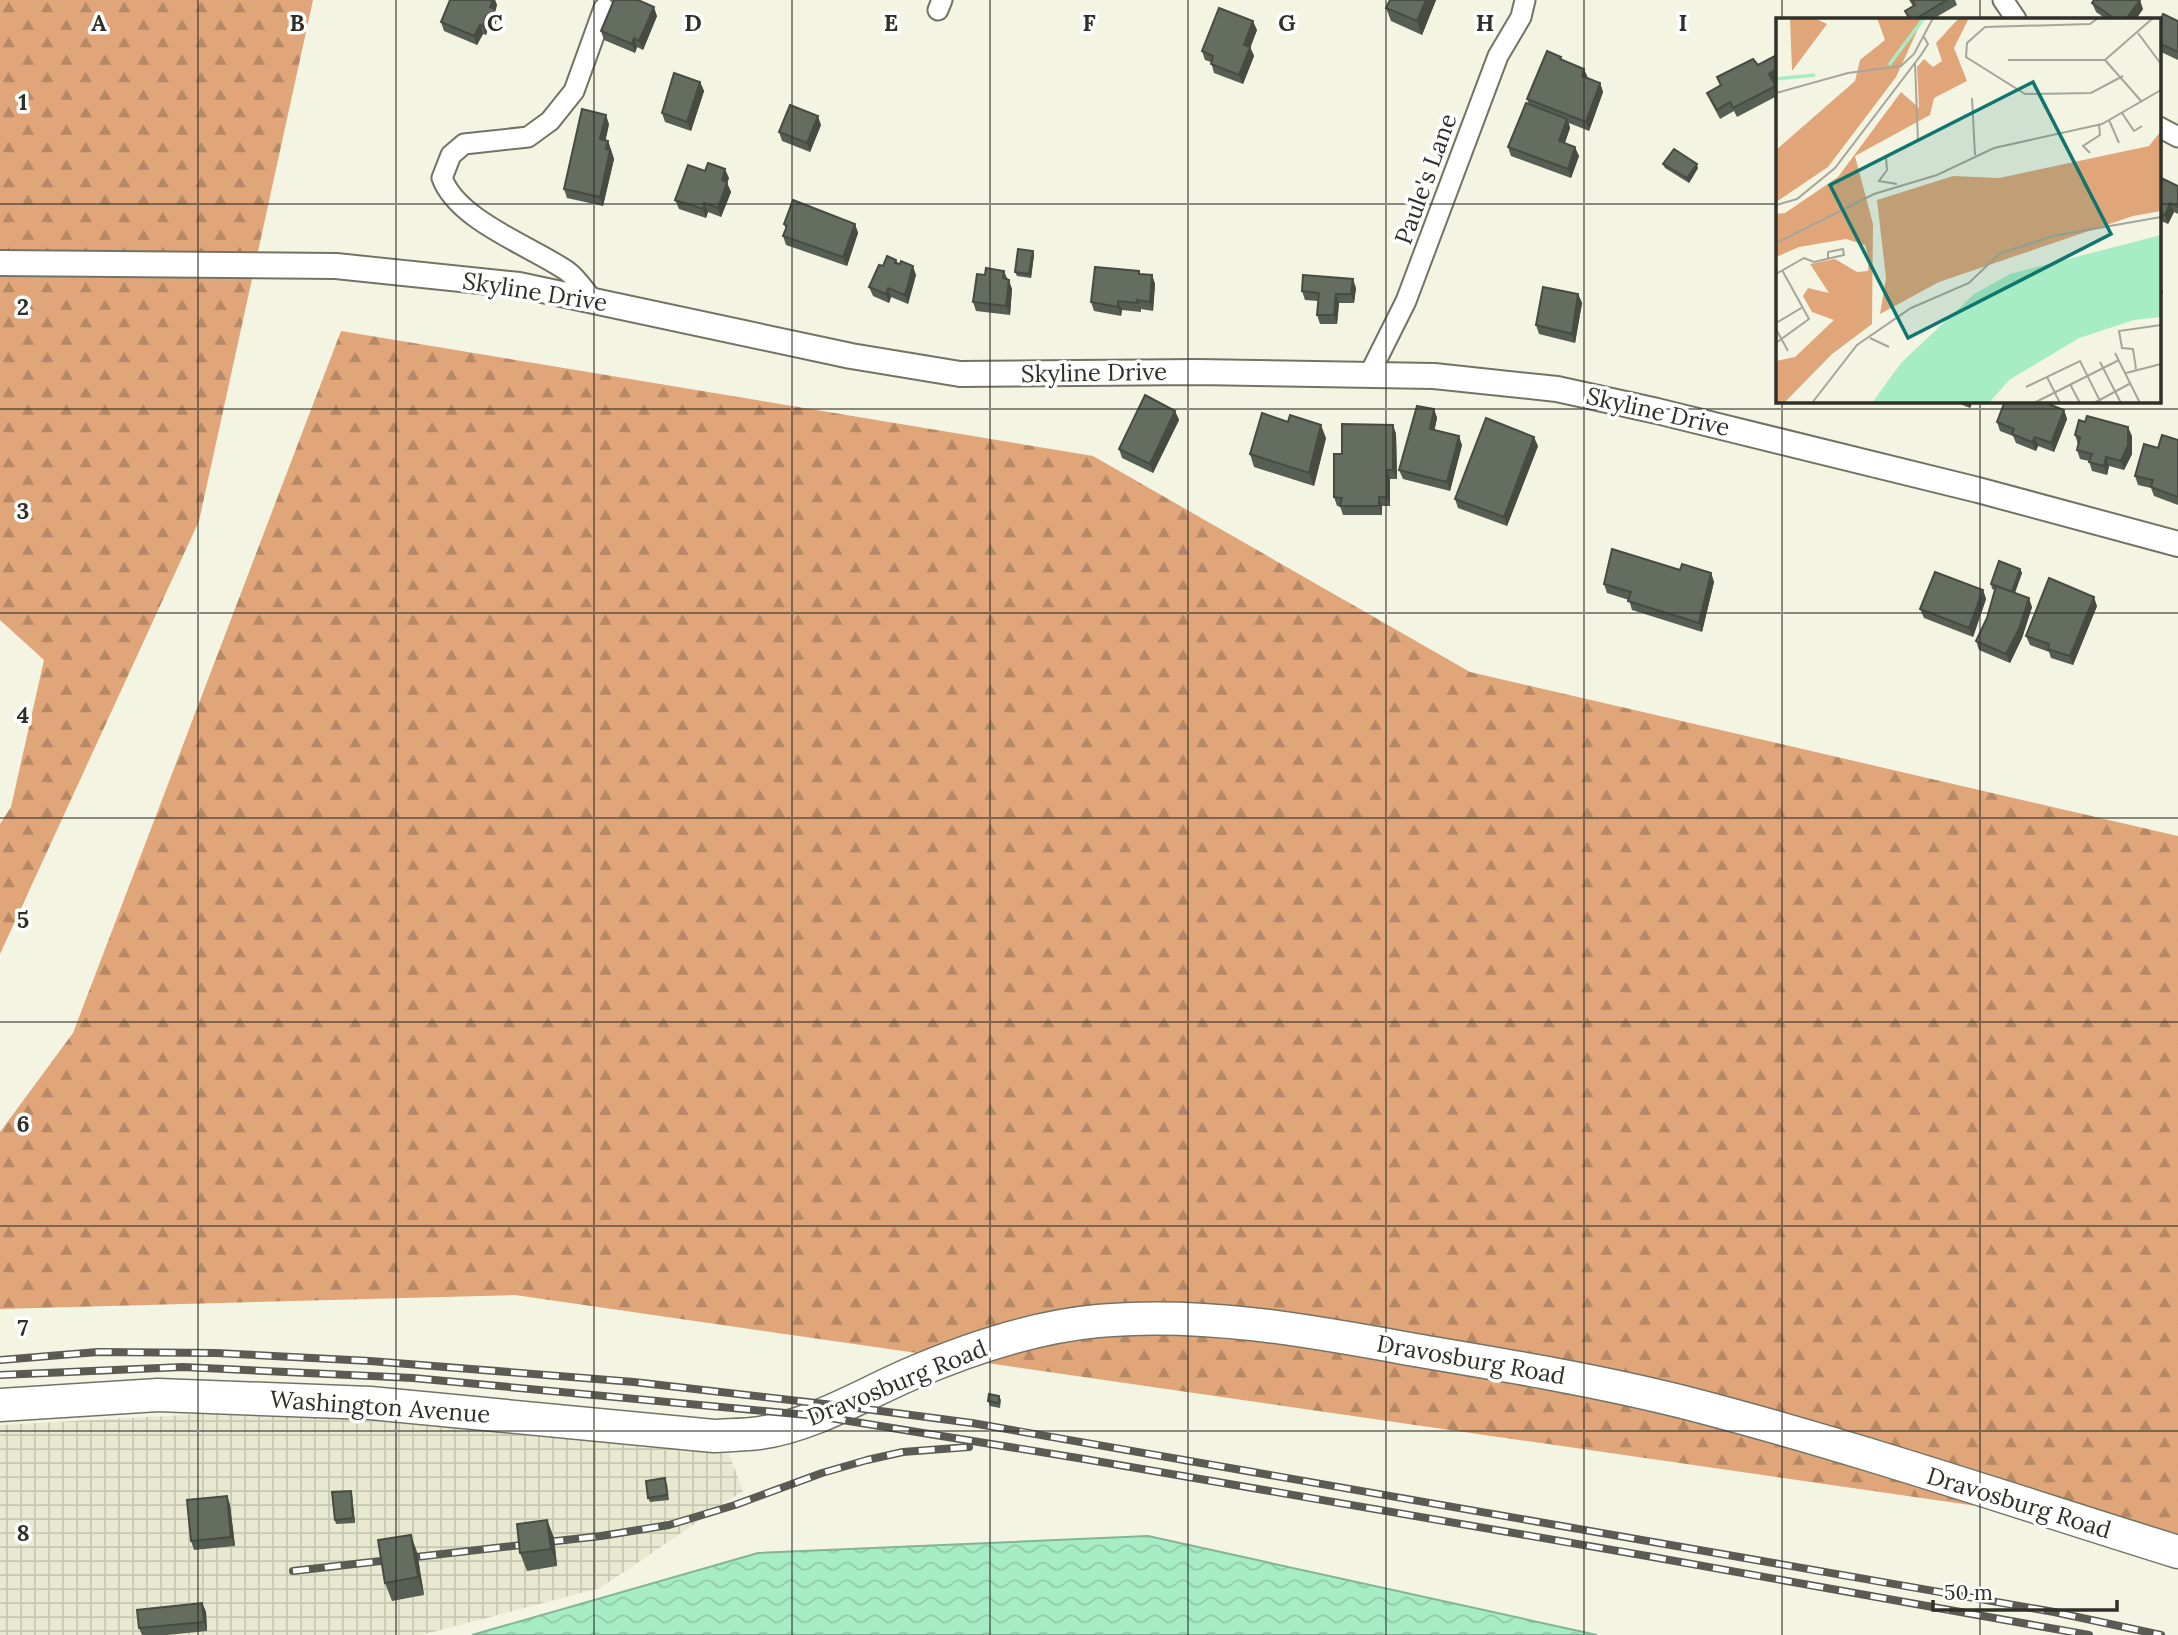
<svg xmlns="http://www.w3.org/2000/svg" width="2178" height="1635" viewBox="0 0 2178 1635" font-family="Lora,serif">
	<defs>
		<pattern id="industrial-grid" width="8" height="8" patternUnits="userSpaceOnUse" patternTransform="scale(1.75)"><rect width="8" height="8" fill="#e8e9d0"/><path d="M0 4h8M4 0v8" fill="none" stroke="#c7c8b3"/></pattern>
		<pattern id="forest-firs" width="22" height="20" patternUnits="userSpaceOnUse" patternTransform="scale(1.75)"><rect width="22" height="20" fill="#e0a679"/><path d="M5 1l3.5 6h-7zM16 11l3.5 6h-7z" fill="#b68863"/></pattern>
		<pattern id="water-waves" width="16" height="10" patternUnits="userSpaceOnUse" patternTransform="scale(1.75)"><rect width="16" height="10" fill="#a7edc3"/><path d="M0 5q4-4 8 0t8 0" fill="none" stroke="#90cca8"/></pattern>
	</defs>
	<rect width="100%" height="100%" fill="#f4f4e3"/>
	<path fill="url(#industrial-grid)" d="M263,1411L729,1454L743,1491L600,1588L421,1635H0V1425Z"/>
	<g fill="url(#forest-firs)">
		<path d="M0,0H313L199,521L0,954V824L11,807L44,660L0,620Z"/>
		<path d="M341,331L1093,456L1470,672L2178,836V1535L515,1295L0,1309V1132L73,1033Z"/>
	</g>
	<path fill="url(#water-waves)" stroke="#83b495" stroke-width="2" d="M1148,1536L1597,1635H472L758,1553Z"/>
	<g fill="none" stroke-linecap="round" stroke-linejoin="round">
		<g stroke="#737364" stroke-width="23">
			<g id="minor">
				<path d="M2003,0L2016,19"/>
				<path d="M938,10L942,0"/>
				<path d="M2159,127L2178,137"/>
				<path d="M593,300C585,291 577,278 567,271C531,246 458,221 442,178L451,155L464,144L528,137L550,121L574,91L604,8"/>
				<path d="M1369,375L1406,301L1498,56L1521,17L1525,0"/>
			</g>
		</g>
		<g stroke="#737364" stroke-width="28">
			<path id="tertiary" d="M0,263L336,266L519,285L851,356L960,374L1198,372L1434,376L1557,389L1657,411L1978,490L2178,544"/>
		</g>
		<g stroke="#737364" stroke-width="35">
			<path id="primary" d="M0,1405L158,1395L370,1403L714,1436C729,1435 745,1435 760,1433C813,1425 860,1396 908,1375C968,1349 1032,1327 1098,1321C1205,1311 1310,1331 1415,1350C1504,1365 1595,1380 1683,1402C1850,1445 2014,1501 2178,1552"/>
		</g>
		<use href="#minor" stroke="#fff" stroke-width="19"/>
		<use href="#tertiary" stroke="#fff" stroke-width="24"/>
		<use href="#primary" stroke="#fff" stroke-width="32"/>
		<g stroke="#5a5b52" stroke-width="8">
			<g id="rail">
				<path d="M0,1360L98,1352L216,1353L370,1361L634,1382L842,1406L972,1423L2054,1612L2161,1635"/>
				<path d="M0,1375L183,1367L413,1378L818,1416L1084,1459L1647,1556L2089,1635"/>
				<path d="M293,1571L601,1536L669,1525L735,1505L822,1473L867,1460L903,1452L969,1447"/>
			</g>
		</g>
		<use href="#rail" stroke="#fff" stroke-width="5" stroke-dasharray="16" stroke-linecap="butt"/>
	</g>
	<g fill="#575e53">
		<path d="M450,0H495L497,5L495,11L498,18L494,27L489,25L486,35L483,34L477,45L444,31L441,22Z"/>
		<path d="M1390,0H1436L1422,35L1391,21L1386,8Z"/>
		<path d="M1909,0H1955L1957,5L1933,19H1909L1905,11L1913,6Z"/>
		<path d="M2092,3L2143,9L2136,19H2106L2096,12Z"/>
		<path d="M657,16L643,50L637,47L635,53L604,40L601,31Z"/>
		<path d="M2178,21V60L2159,51V24Z"/>
		<path d="M1257,30L1250,47L1254,56L1243,84L1214,73L1211,62L1205,60L1202,51Z"/>
		<path d="M1777,55V80L1773,82L1777,91V96L1737,117L1734,111L1720,119L1711,102L1707,93L1720,85L1717,77L1758,65Z"/>
		<path d="M1561,57L1562,60L1587,78L1600,83L1603,92L1589,131L1569,123L1570,128L1565,143L1579,156L1571,178L1511,156L1508,147L1529,105L1527,99Z"/>
		<path d="M700,82L704,91L691,131L665,122L662,113Z"/>
		<path d="M609,124L605,141H608L614,159L603,206L567,198L564,189Z"/>
		<path d="M821,125L810,152L782,141L779,132Z"/>
		<path d="M1663,164L1698,168L1689,183L1665,168Z"/>
		<path d="M2159,177L2178,186V214L2174,212L2168,224L2159,220Z"/>
		<path d="M729,178L727,183L731,192L721,217L708,212L706,218L679,209L675,200Z"/>
		<path d="M784,224H855L858,233L847,266L786,245L783,236L786,230Z"/>
		<path d="M1033,251L1034,255L1031,278L1017,276L1015,272Z"/>
		<path d="M896,260L898,263L916,275L908,304L891,297L889,303L873,296L869,287L883,266Z"/>
		<path d="M1004,271L1012,289L1010,315L976,311L973,302L985,275Z"/>
		<path d="M1139,271L1140,274L1152,275L1155,284L1153,311L1141,309V312L1122,310L1121,316L1094,311L1091,302Z"/>
		<path d="M1356,288L1354,303H1339L1337,324H1320L1317,315L1318,301L1305,300L1302,291Z"/>
		<path d="M1578,294L1582,303L1575,343L1539,334L1536,325Z"/>
		<path d="M1953,401H1973L1970,408Z"/>
		<path d="M1434,409L1437,418L1434,430L1462,445L1450,491L1403,479L1399,470Z"/>
		<path d="M2064,410L2067,419L2054,452L2038,446L2036,451L2016,443L2013,436L2000,431L1997,422Z"/>
		<path d="M1175,411L1179,420L1153,473L1122,458L1119,449Z"/>
		<path d="M1288,422L1326,438L1314,486L1254,467L1250,454Z"/>
		<path d="M1393,425L1396,434L1397,479H1390V506H1382V515H1343L1340,506H1337L1334,497L1342,454Z"/>
		<path d="M2075,435L2132,436V454L2124,470L2109,466L2107,475L2092,471L2089,461L2080,459L2077,450L2078,444Z"/>
		<path d="M2178,440V505L2154,496L2151,488L2138,485L2135,476L2158,448Z"/>
		<path d="M1538,446L1507,526L1458,508L1455,499Z"/>
		<path d="M2020,569L2022,573L2015,593L2032,607L2022,638L2010,663L1979,650L1976,641L1987,618L1995,590L1992,589L1991,584Z"/>
		<path d="M1680,570L1711,573L1714,582L1702,632L1632,610L1629,600L1607,593L1604,584Z"/>
		<path d="M1983,590L1986,599L1973,637L1924,618L1920,609Z"/>
		<path d="M2097,606L2073,665L2051,658L2049,652L2030,645L2026,636Z"/>
		<path d="M999,1396L1001,1400L1000,1408L990,1406L988,1401Z"/>
		<path d="M667,1483L669,1500L650,1502L648,1498Z"/>
		<path d="M351,1491L352,1495L355,1523L336,1524L335,1520Z"/>
		<path d="M227,1496L230,1505L235,1546L194,1550L191,1541Z"/>
		<path d="M547,1520L554,1538L557,1566L527,1571L520,1553Z"/>
		<path d="M417,1552L424,1595L392,1601L385,1583Z"/>
		<path d="M202,1603L206,1612L207,1631L167,1635H142L139,1628Z"/>
	</g>
	<g fill="#474c43">
		<path d="M493,0H495L497,5L495,11L498,18L494,27L491,18L490,7Z"/>
		<path d="M1426,0H1436L1422,35L1417,21Z"/>
		<path d="M2140,0L2143,9L2136,19H2126Z"/>
		<path d="M654,7L657,16L643,50L639,41Z"/>
		<path d="M486,16L489,25L486,35L483,26Z"/>
		<path d="M1253,21L1257,30L1248,54L1244,45Z"/>
		<path d="M480,25L483,34L477,45L474,36Z"/>
		<path d="M634,38L637,47L635,53L632,44Z"/>
		<path d="M1250,47L1254,56L1243,84L1239,75Z"/>
		<path d="M1777,68V80L1773,83L1769,74Z"/>
		<path d="M1584,69L1588,78L1582,76Z"/>
		<path d="M700,82L704,91L691,131L687,122Z"/>
		<path d="M1600,83L1603,92L1589,131L1586,122Z"/>
		<path d="M606,115L609,124L604,148L600,139Z"/>
		<path d="M818,116L821,125L810,152L807,143Z"/>
		<path d="M1567,119L1570,128L1562,150L1559,141Z"/>
		<path d="M608,141L614,159L603,206L600,197Z"/>
		<path d="M1575,147L1579,156L1571,178L1568,169Z"/>
		<path d="M1697,164L1698,168L1689,183L1687,178Z"/>
		<path d="M725,169L729,178L726,186L727,183L731,192L721,217L718,208L722,180Z"/>
		<path d="M704,203L708,212L706,218L703,209Z"/>
		<path d="M2170,203L2174,212L2168,224L2165,215Z"/>
		<path d="M855,224L858,233L847,266L843,257Z"/>
		<path d="M1033,251L1034,255L1031,278L1029,274Z"/>
		<path d="M913,266L916,275L908,304L905,295Z"/>
		<path d="M1152,275L1155,284L1153,311L1150,302Z"/>
		<path d="M1353,279L1356,288L1354,303L1351,294Z"/>
		<path d="M1009,280L1012,289L1010,315L1006,306Z"/>
		<path d="M888,288L891,297L889,303L886,294Z"/>
		<path d="M2161,288L2163,292L2159,301V293Z"/>
		<path d="M1336,294L1339,303L1337,324L1334,315Z"/>
		<path d="M1578,294L1582,303L1575,343L1572,334Z"/>
		<path d="M1118,301L1122,310L1121,316L1118,307Z"/>
		<path d="M1968,401H1973L1970,408Z"/>
		<path d="M1434,409L1437,418L1433,438L1430,429Z"/>
		<path d="M2064,410L2067,419L2054,452L2051,443Z"/>
		<path d="M1175,411L1179,420L1153,473L1150,464Z"/>
		<path d="M1321,425L1326,438L1314,486L1309,473Z"/>
		<path d="M1393,425L1396,434L1397,479L1393,470Z"/>
		<path d="M2128,427L2132,436V454L2124,470L2121,461Z"/>
		<path d="M1459,436L1462,445L1450,491L1447,482Z"/>
		<path d="M1534,437L1538,446L1507,526L1504,517Z"/>
		<path d="M2035,437L2038,446L2036,451L2032,442Z"/>
		<path d="M2106,457L2109,466L2107,475L2104,466Z"/>
		<path d="M1387,470L1390,479V506L1387,497Z"/>
		<path d="M1379,497L1382,506V515L1379,506Z"/>
		<path d="M2020,569L2022,573L2013,597L2012,593Z"/>
		<path d="M1711,573L1714,582L1702,632L1699,623Z"/>
		<path d="M1983,590L1986,599L1973,637L1969,628Z"/>
		<path d="M2094,597L2097,606L2073,665L2070,656Z"/>
		<path d="M2029,598L2032,607L2022,638L2010,663L2006,654Z"/>
		<path d="M351,1491L352,1495L355,1523L353,1518Z"/>
		<path d="M227,1496L230,1505L235,1546L231,1537Z"/>
		<path d="M547,1520L554,1538L557,1566L551,1549Z"/>
		<path d="M411,1535L417,1552L424,1595L418,1577Z"/>
		<path d="M202,1603L206,1612L207,1631L204,1622Z"/>
	</g>
	<g fill="#656d60" stroke="#474c43" stroke-width="2">
		<path d="M450,0H493L490,7L495,9L491,18L486,16L483,26L480,25L474,36L441,22Z"/>
		<path d="M614,0H638L654,7L639,41L634,38L632,44L601,31Z"/>
		<path d="M1390,0H1426L1417,21L1386,8Z"/>
		<path d="M1912,0H1947L1915,19H1910L1905,11L1915,5Z"/>
		<path d="M2094,0H2140L2126,19H2115L2092,3Z"/>
		<path d="M1219,8L1253,21L1244,45L1250,47L1239,75L1211,64L1213,56L1202,51Z"/>
		<path d="M2163,14L2178,21V52L2159,43V24Z"/>
		<path d="M1547,51L1561,57L1560,59L1584,69L1582,76L1600,83L1586,122L1527,99Z"/>
		<path d="M1777,55V68L1769,74L1776,86L1733,108L1730,102L1717,110L1707,93L1721,85L1717,77L1753,59L1758,65Z"/>
		<path d="M674,73L700,82L687,122L662,113Z"/>
		<path d="M1526,103L1567,119L1559,141L1575,147L1568,169L1508,147Z"/>
		<path d="M790,105L818,116L807,143L779,132Z"/>
		<path d="M582,109L606,115L600,139L608,141L606,149L610,150L600,197L564,189Z"/>
		<path d="M1674,149L1697,164L1687,178L1663,164Z"/>
		<path d="M708,163L725,169L722,180L727,183L718,208L704,203L703,209L675,200L688,165L705,171Z"/>
		<path d="M2159,177L2178,186V207L2170,203L2165,215L2159,213Z"/>
		<path d="M793,200L855,224L843,257L783,236L787,226L784,224Z"/>
		<path d="M1018,249L1033,251L1029,274L1015,272Z"/>
		<path d="M887,256L896,260L895,263L900,264L901,261L913,266L905,295L888,288L886,294L869,287L879,265L883,266Z"/>
		<path d="M1095,267L1139,271V274L1152,275L1150,302L1137,300L1138,303L1118,301V307L1091,302Z"/>
		<path d="M986,268L1004,271L1003,278L1009,280L1006,306L973,302L977,274L985,275Z"/>
		<path d="M1303,275L1353,279L1351,294H1336L1334,315H1317L1319,293L1302,291Z"/>
		<path d="M1543,287L1578,294L1572,334L1536,325Z"/>
		<path d="M1145,395L1175,411L1150,464L1119,449Z"/>
		<path d="M2005,401H2041L2064,410L2051,443L2035,437L2032,442L2012,434L2014,429L1997,422Z"/>
		<path d="M1417,406L1434,409L1430,429L1459,436L1447,482L1399,470Z"/>
		<path d="M1262,413L1288,422L1290,415L1321,425L1309,473L1250,454Z"/>
		<path d="M2087,416L2128,427V445L2121,461L2106,457L2104,466L2089,462L2092,454L2077,450L2080,437L2075,435L2079,420L2085,422Z"/>
		<path d="M1486,418L1534,437L1504,517L1455,499Z"/>
		<path d="M1342,424L1393,425V470H1387V497H1379V506H1340L1342,498L1334,497V454H1342Z"/>
		<path d="M2162,435L2178,440V497L2151,487L2153,480L2135,476L2144,444L2158,448Z"/>
		<path d="M1612,549L1680,570L1682,564L1711,573L1699,623L1628,601L1631,592L1604,584Z"/>
		<path d="M1999,561L2020,569L2012,592L1991,584Z"/>
		<path d="M1935,572L1983,590L1969,628L1920,609Z"/>
		<path d="M2049,578L2094,597L2070,656L2048,649L2049,644L2026,636Z"/>
		<path d="M1996,586L2029,598L2019,629L2006,654L1976,641L1987,618Z"/>
		<path d="M989,1394L999,1396V1403L988,1401Z"/>
		<path d="M665,1478L667,1495L648,1498L646,1481Z"/>
		<path d="M351,1491L353,1518L335,1520L332,1492Z"/>
		<path d="M227,1496L231,1537L191,1541L187,1500Z"/>
		<path d="M547,1520L551,1549L520,1553L517,1524Z"/>
		<path d="M411,1535L418,1577L385,1583L378,1540Z"/>
		<path d="M202,1603L204,1622L139,1628L137,1610Z"/>
	</g>
	<path fill="none" stroke="#2f3029" stroke-width="2" stroke-opacity="0.55" d="M198,0V1635M396,0V1635M594,0V1635M792,0V1635M990,0V1635M1188,0V1635M1386,0V1635M1584,0V1635M1782,0V19M1980,0V19M0,204H1777M2159,204H2178M1782,401V1635M1980,401V1635M0,409H2178M0,613H2178M0,818H2178M0,1022H2178M0,1226H2178M0,1431H2178"/>
	<g text-anchor="middle" stroke-width="7" stroke-linejoin="round" paint-order="stroke">
		<g font-size="24" fill="#2f3029" stroke="#fff">
			<text transform="translate(1426 179) rotate(-70)" y="8">Paule's Lane</text>
			<text transform="translate(535 292) rotate(9)" y="8">Skyline Drive</text>
			<text transform="translate(1094 373) rotate(-1)" y="8">Skyline Drive</text>
			<text transform="translate(1658 412) rotate(13)" y="8">Skyline Drive</text>
			<text transform="translate(1471 1360) rotate(10)" y="8">Dravosburg Road</text>
			<text transform="translate(897 1383) rotate(-22)" y="8">Dravosburg Road</text>
			<text transform="translate(380 1407) rotate(4)" y="8">Washington Avenue</text>
			<text transform="translate(2019 1503) rotate(17)" y="8">Dravosburg Road</text>
		</g>
	</g>
	<g transform="translate(1776 18)">
		<rect width="385" height="385" fill="#f4f4e3"/>
		<path d="M14,0H38L51,6L16,53ZM101,0H147L120,59L52,149L0,184V132L79,63L84,42L109,22ZM183,0H193L178,30L191,63L158,80L154,97L79,138L97,206L96,306L56,336L8,385H0V343L19,339L58,302L36,294L27,278L32,270L53,275L34,246L59,241L81,254L92,253L93,242L89,227L70,221L23,229L0,239V196L9,195L62,159L125,74L143,90L141,49L148,41L157,49L166,43L160,25ZM385,113V193L357,198L163,264L104,296L110,260L101,182L177,158L223,160L373,128Z" fill="#e0a679"/>
		<path d="M385,217V299L358,302L303,320L233,362L213,385H96L125,345L198,276L234,256Z" fill="#a7edc3"/>
		<path fill="none" stroke="#a7edc3" stroke-width="3.5" d="M113,47L148,0M0,61L39,57"/>
		<path fill="none" stroke="#a5a699" stroke-width="2" d="M322,0L314,6L209,9L191,25L190,39L249,76L315,75L347,58M362,15L385,46M232,42H329L377,0M329,42L366,84M139,44L142,124M0,75L72,55L125,48L138,36L157,0M196,80L199,137M346,95L358,113L366,108M333,102L343,125M314,135L307,128L324,117L323,106M110,139L111,152L103,163L121,166M0,187L21,181L59,150L145,37L152,26L148,19M0,225L98,176L161,157L218,130L326,106L385,72M0,256L28,240L38,244L68,237L67,231L52,234V240M0,305L27,289M0,311L12,333M94,320L113,329M0,325L33,301L6,252M339,335L364,385M324,344L345,385M360,351L357,331L346,330L343,313L385,307M350,355L385,346M271,359L284,385M294,366L304,385M250,369L304,343L325,385M36,385L81,327L135,290L193,265L223,236L277,218L385,199M258,385L343,342M318,385L355,365"/>
		<path fill="#0f766e" fill-opacity="0.15" stroke="#0f766e" stroke-width="3.5" d="M257,64L335,216L132,320L54,167Z"/>
		<rect width="385" height="385" fill="none" stroke="#2f3029" stroke-width="3.5"/>
	</g>
	<g font-size="23" text-anchor="middle" font-weight="bold" fill="#2f3029" stroke="#fff" stroke-width="7" stroke-linejoin="round" paint-order="stroke">
		<text x="99" y="31">A</text>
		<text x="297" y="31">B</text>
		<text x="495" y="31">C</text>
		<text x="693" y="31">D</text>
		<text x="891" y="31">E</text>
		<text x="1089" y="31">F</text>
		<text x="1287" y="31">G</text>
		<text x="1485" y="31">H</text>
		<text x="1683" y="31">I</text>
		<text x="23" y="110">1</text>
		<text x="23" y="315">2</text>
		<text x="23" y="519">3</text>
		<text x="23" y="723">4</text>
		<text x="23" y="928">5</text>
		<text x="23" y="1132">6</text>
		<text x="23" y="1336">7</text>
		<text x="23" y="1541">8</text>
	</g>
	<path d="M1933 1600v10h184v-10" fill="none" stroke="#2f3029" stroke-width="3.5"/>
	<text x="1944" y="1600" font-size="21" fill="#2f3029" stroke="#ffffff" stroke-width="5" paint-order="stroke">50 m</text>
</svg>
